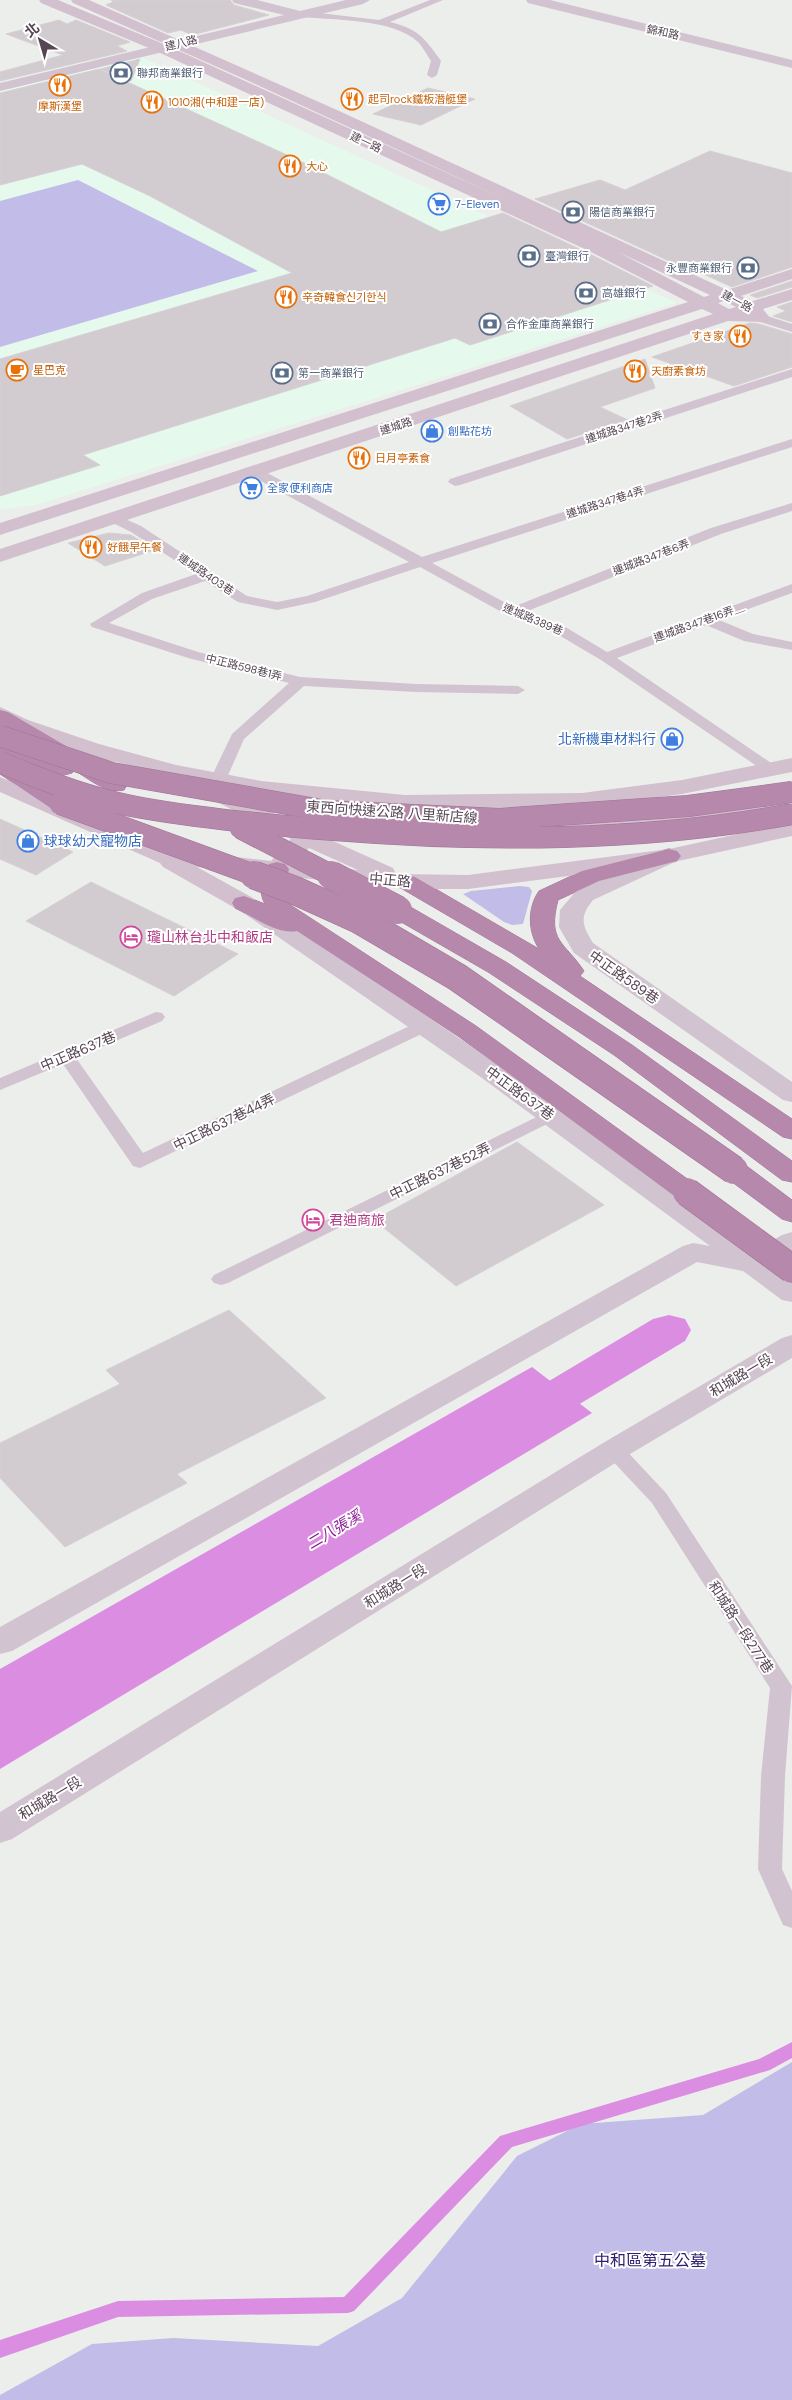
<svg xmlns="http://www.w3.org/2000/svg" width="792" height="2400" viewBox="0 0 792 2400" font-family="'DM Sans','Noto Sans TC','Noto Sans KR','Noto Sans JP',sans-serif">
	<rect width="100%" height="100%" fill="#eceeeb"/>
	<path fill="#e5f9ed" d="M141,57L677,303L36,505L0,510V91Z"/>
	<g fill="#c2bde8">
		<path d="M78,180L258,271L0,347V201Z"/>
		<path d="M519,886L529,887L532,891L523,924L512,925L504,922L463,894L471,891Z"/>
		<path d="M792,2062V2400H0V2395L92,2344L173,2338L318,2346L402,2298L517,2156L581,2124L703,2115Z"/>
	</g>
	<path fill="#db8ee1" d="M532,1367L592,1413L0,1769V1669Z"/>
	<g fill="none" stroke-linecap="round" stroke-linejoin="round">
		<path fill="#db8ee1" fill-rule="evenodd" d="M792,2042V2058L770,2070L512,2147L354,2311L348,2313L118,2317L0,2358V2340L118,2301L344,2297L500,2136L759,2059Z"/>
		<path fill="#db8ee1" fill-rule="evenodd" d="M669,1315L685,1319L691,1330L685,1341L531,1433L515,1438L499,1433L492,1422L499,1411L653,1319Z"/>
	</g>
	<g fill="#d2cbcf" stroke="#d6d0d4">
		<path d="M111,0H230L234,5L269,15L192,35L181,30L168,33L106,5L113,2Z"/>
		<path d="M59,20L67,24L76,20L130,42L117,46L127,51L0,81V72L63,55L6,34Z"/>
		<path d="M140,59L131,81L100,69Z"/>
		<path d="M99,69L298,160L441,232L503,213L588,253L653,286L470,345L455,338L83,455L100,465L0,496V359L292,273L150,196L82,164L0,185V93Z"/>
		<path d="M428,88L475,99L421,125L373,114Z"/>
		<path d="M710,151L792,173V267L732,287L699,272L695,273L535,199L600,180L625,190Z"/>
		<path d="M792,281V287L757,298L750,295Z"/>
		<path d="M792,302V322L773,316L786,311L777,307Z"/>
		<path d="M750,323L759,324L792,334V367L734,386L652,357Z"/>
		<path d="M645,359L655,388L600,407L628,420L567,439L510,406Z"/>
		<path d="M109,533L131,535L155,550L105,566L68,543Z"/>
		<path d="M0,819L73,852L36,875L0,859Z"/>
		<path d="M91,882L238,954L174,996L26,921Z"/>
		<path d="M517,1142L604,1205L456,1286L374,1220Z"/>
		<path d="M229,1310L326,1398L177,1474L187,1483L65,1547L0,1478V1443L120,1384L106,1370Z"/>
	</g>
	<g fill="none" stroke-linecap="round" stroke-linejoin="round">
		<g stroke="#a17396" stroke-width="1">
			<g id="highway">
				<path d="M0,710L8,712L124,780L127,785L124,790C106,794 89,779 74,770L72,773L64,775L0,754V740L51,757L0,726Z"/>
				<path d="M3,759L11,761L68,799L71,804L68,809L60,811L52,809L0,774V760Z"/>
				<path d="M669,849L677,851L681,856L677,861L599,881L558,900C547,942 564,941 584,971L580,976L792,1119V1139L783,1137L512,953L399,887L395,882L399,877L407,875L415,877L539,949C528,932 527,908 539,891L582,871Z"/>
				<path d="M277,862L285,864L289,869L284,892L292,906L476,1026L697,1186L701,1192L697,1198L687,1201L677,1198L458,1036L297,931C278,935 252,916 235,908L232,903L235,898L244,896L265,904C258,892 261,875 269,864Z"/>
				<path d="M398,903L407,905L506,962L632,1045L792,1161V1182L782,1180L614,1055L488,972L389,915L386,910L389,905Z"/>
				<path d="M734,1162L744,1164L792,1200V1222L782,1219L724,1176L720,1170L724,1164Z"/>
			</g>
		</g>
		<g fill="#d1c3cf" fill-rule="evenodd">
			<path d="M430,0H443L390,22C418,29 425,38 441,61L437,75L432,78L427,75L431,61C427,55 423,47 418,42C394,19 334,20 302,17L297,14L302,11L379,20Z"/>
			<path d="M761,314L792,324V332L757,321L755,318Z"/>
			<path d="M792,369V377L460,485L455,486L448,482L450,479Z"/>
			<path d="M792,439V447L432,563L513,607L711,528L792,503V511L721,534L525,612L567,628L607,652L792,584V593L719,620L753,634L792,642V650L744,641L706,625L617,658L777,767L780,770L777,773H767L601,660L557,634L507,615L420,567L315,602L277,610L238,602L205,581L152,599L109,623L198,652L300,677L416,684L518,686L525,690L518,694L416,692L304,686L244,739L226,780L218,785L210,780L232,734L289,683L188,658L92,627L90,624L142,593L196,574L131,532L109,521L107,518L109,515L114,514L141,526L247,596L277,602L307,596L409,562L250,475L248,472L250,469H260L422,557Z"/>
			<path d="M156,1012L162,1013L165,1017L162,1021L76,1058L143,1153L418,1022H430L433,1026L430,1030L140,1168L133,1166L63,1064L0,1090V1078Z"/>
			<path d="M551,1110L557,1111L560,1115L557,1119L228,1283L221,1285L214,1283L211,1279L214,1275Z"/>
			<path d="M614,1443L621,1445L666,1493L792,1686L785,1776L782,1869L792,1891V1928L783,1925L758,1869L761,1776L770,1688L652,1503L607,1455L604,1450L607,1445Z"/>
		</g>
		<g fill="#d1c3cf" fill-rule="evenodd">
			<path d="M232,0H257L300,11L346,0H370L363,4L0,91V83L284,15L234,3Z"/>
			<path d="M526,0H550L792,60V68L528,3Z"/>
			<path d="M669,849L677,851L681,856L677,861L593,900C579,917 582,925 593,943L792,1082V1102L783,1100L574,953L559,927L560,910L577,890Z"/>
			<path d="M254,902L263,904L500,1066L754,1251L782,1235L792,1232V1253L773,1265L792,1279V1302L782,1300L743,1271L697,1262L12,1651L0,1654V1627L683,1246L693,1243L710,1246L482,1078L245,914L242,909L245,904Z"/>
			<path d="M792,1335V1358L625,1457L12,1839L0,1843V1812L603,1443L782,1338Z"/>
		</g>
		<g fill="#d3c0ce" fill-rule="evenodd">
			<path d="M39,0H58L166,45L511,202L242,78L73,3L71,0H89L337,110L727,290L792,269V279L741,296L753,301L792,289V300L763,309L770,318L767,322L728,321L0,562V549L713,314L702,309L0,535V523L688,302L589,251L156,51L41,3ZM618,252L710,295L704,297ZM724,301L736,307L729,309L718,303Z"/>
			<path d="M0,707L28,720L99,744L176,765L261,781L405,795L582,793L682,780L792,758V772L682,794L582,807L405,809L261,795L224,788L305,829C318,821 332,815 346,818L350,823L346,828L324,837L393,868L396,874L468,875L669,849L792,822V836L669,863L468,889H407L197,867L253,898L256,903L253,908L244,910L235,908L163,867L160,863L0,792V777L166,849L271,861L291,839L203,795L200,790L207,784L83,754L12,730L0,723ZM309,848L358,870L294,863Z"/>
			<path d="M778,795L786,797L789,802L786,807C723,822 656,828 592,831C574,832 553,834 535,830L531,825L535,820L543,818L661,812Z"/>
		</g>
		<use href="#highway" fill="#b688ab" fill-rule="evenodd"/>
		<g stroke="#a17396" stroke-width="22" stroke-linecap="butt">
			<g id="highway-bridge-far1">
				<path d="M0,736L112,773L327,811L499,819L688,806L792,792"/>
				<path d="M0,762C44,781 95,800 142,808C205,819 270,825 334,830C486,842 641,842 792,814"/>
				<path d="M60,804L257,876"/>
				<path d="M240,828L333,876"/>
			</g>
		</g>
		<g stroke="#a17396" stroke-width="29" stroke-linecap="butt">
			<g id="highway-bridge">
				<path d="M254,875L294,890L358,919L457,977L734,1170"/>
				<path d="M331,875L398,910"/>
				<path d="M687,1192L792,1269"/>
			</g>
		</g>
		<use href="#highway-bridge-far1" stroke="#b688ab" stroke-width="21"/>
		<use href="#highway-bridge" stroke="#b688ab" stroke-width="28"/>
	</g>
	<defs>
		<g id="bank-ring" transform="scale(1.125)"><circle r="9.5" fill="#fff" stroke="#5c6f8a" stroke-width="1.5"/><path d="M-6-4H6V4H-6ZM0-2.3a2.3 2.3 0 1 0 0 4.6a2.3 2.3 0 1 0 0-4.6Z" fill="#5c6f8a"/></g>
		<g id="restaurant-ring" transform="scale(1.125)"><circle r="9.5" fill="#fff" stroke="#e8710a" stroke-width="1.5"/><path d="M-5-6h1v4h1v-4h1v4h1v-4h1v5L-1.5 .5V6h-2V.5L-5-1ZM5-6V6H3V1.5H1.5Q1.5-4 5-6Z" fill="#e8710a"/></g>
		<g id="supermarket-ring" transform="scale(1.125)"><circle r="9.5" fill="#fff" stroke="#3f7fe0" stroke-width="1.5"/><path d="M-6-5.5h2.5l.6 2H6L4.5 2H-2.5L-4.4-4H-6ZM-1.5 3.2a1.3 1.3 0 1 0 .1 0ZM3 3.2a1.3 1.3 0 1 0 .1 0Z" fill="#3f7fe0"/></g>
		<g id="cafe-ring" transform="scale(1.125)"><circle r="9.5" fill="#fff" stroke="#e8710a" stroke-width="1.5"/><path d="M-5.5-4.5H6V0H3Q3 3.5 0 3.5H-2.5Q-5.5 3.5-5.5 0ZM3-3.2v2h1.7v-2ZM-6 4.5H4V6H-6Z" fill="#e8710a"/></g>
		<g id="shop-ring" transform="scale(1.125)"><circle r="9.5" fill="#fff" stroke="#3f7fe0" stroke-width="1.5"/><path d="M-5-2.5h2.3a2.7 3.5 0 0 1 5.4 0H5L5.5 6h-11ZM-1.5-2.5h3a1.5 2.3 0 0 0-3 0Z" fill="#3f7fe0"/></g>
		<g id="hotel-ring" transform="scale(1.125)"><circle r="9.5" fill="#fff" stroke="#d1479c" stroke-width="1.5"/><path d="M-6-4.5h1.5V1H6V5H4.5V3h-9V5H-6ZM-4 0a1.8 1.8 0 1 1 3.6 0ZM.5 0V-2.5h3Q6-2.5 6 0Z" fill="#d1479c"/></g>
	</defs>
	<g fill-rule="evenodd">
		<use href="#bank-ring" x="121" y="73"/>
		<use href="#restaurant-ring" x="60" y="85"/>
		<use href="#restaurant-ring" x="352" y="99"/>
		<use href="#restaurant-ring" x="152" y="102"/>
		<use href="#restaurant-ring" x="290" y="166"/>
		<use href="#supermarket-ring" x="439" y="204"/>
		<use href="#bank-ring" x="573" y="212"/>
		<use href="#bank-ring" x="529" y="256"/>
		<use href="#bank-ring" x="748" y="268"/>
		<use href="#bank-ring" x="586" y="293"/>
		<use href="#restaurant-ring" x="286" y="297"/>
		<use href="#bank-ring" x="490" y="324"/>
		<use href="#restaurant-ring" x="740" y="336"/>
		<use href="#cafe-ring" x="17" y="370"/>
		<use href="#restaurant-ring" x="635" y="371"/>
		<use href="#bank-ring" x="282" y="373"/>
		<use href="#shop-ring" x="432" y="431"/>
		<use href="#restaurant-ring" x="359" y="458"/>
		<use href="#supermarket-ring" x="251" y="488"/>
		<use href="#restaurant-ring" x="91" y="547"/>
		<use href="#shop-ring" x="672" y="739"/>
		<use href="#shop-ring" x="28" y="841"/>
		<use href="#hotel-ring" x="131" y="937"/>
		<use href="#hotel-ring" x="313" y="1220"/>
	</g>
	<g text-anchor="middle" stroke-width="4" stroke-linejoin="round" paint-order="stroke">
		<g font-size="11" fill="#564653" stroke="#fff">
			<text transform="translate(663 32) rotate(12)" y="4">錦和路</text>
			<text transform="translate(181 43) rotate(-14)" y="4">建八路</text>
			<text transform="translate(366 142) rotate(25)" y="4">建一路</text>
			<text transform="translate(737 301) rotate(28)" y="4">建一路</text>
			<text transform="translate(396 426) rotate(-18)" y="4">連城路</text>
			<text transform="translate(624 427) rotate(-18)" y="4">連城路347巷2弄</text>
			<text transform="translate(605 502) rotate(-18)" y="4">連城路347巷4弄</text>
			<text transform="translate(651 557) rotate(-21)" y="4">連城路347巷6弄</text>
			<text transform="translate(206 574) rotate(34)" y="4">連城路403巷</text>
			<text transform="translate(533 619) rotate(23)" y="4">連城路389巷</text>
			<text transform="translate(699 622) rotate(-20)" y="4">連城路347巷16弄＿</text>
			<text transform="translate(244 667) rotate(14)" y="4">中正路598巷1弄</text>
		</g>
		<g font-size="11" fill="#4e5e75" stroke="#fff" text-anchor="start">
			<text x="137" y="77">聯邦商業銀行</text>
			<text x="589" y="216">陽信商業銀行</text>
			<text x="545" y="260">臺灣銀行</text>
			<text x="732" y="272" text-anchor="end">永豐商業銀行</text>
			<text x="602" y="297">高雄銀行</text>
			<text x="506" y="328">合作金庫商業銀行</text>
			<text x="298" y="377">第一商業銀行</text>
		</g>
		<g font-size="11" fill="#c56008" stroke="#fff" text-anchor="start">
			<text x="368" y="103">起司rock鐵板潛艇堡</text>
			<text x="168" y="106">1010湘(中和建一店)</text>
			<text x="60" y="110" text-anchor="middle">摩斯漢堡</text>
			<text x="306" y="170">大心</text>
			<text x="302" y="301">辛奇韓食신기한식</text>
			<text x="724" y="340" text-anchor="end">すき家</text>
			<text x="33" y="374">星巴克</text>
			<text x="651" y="375">天廚素食坊</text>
			<text x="375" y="462">日月亭素食</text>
			<text x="107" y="551">好餓早午餐</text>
		</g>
		<g font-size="11" fill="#366cbe" stroke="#fff" text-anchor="start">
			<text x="455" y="208">7-Eleven</text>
			<text x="448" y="435">創點花坊</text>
			<text x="267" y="492">全家便利商店</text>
		</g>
		<g font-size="14" fill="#366cbe" stroke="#fff" text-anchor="end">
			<text x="656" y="744">北新機車材料行</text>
			<text x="44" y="846" text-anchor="start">球球幼犬寵物店</text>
		</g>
		<g font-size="14" fill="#564653" stroke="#fff">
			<text transform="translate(392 812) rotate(4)" y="5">東西向快速公路 八里新店線</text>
			<text transform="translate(390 880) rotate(5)" y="5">中正路</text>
			<text transform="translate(624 977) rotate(35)" y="5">中正路589巷</text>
			<text transform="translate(78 1051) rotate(-23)" y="5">中正路637巷</text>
			<text transform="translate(520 1093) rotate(36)" y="5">中正路637巷</text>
			<text transform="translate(224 1122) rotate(-26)" y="5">中正路637巷44弄</text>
			<text transform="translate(440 1171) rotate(-26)" y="5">中正路637巷52弄</text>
			<text transform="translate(741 1375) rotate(-31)" y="5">和城路一段</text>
			<text transform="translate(395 1586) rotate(-32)" y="5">和城路一段</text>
			<text transform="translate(741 1627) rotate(57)" y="5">和城路一段277巷</text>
			<text transform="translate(50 1798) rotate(-31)" y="5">和城路一段</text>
		</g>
		<g font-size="14" fill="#b23c85" stroke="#fff" text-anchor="start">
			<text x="147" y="942">瓏山林台北中和飯店</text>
			<text x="329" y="1225">君迪商旅</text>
		</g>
		<g font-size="15" font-style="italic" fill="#8d1b95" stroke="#fff">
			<text transform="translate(334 1530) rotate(-31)" y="5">二八張溪</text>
		</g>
		<g font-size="16" fill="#31206f" stroke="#fff">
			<text x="650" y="2266">中和區第五公墓</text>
		</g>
	</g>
	<g transform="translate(40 40) rotate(322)" stroke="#ffffff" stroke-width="4" paint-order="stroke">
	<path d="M0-4L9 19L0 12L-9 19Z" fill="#564653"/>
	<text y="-8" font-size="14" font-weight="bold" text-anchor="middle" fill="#564653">北</text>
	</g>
</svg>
